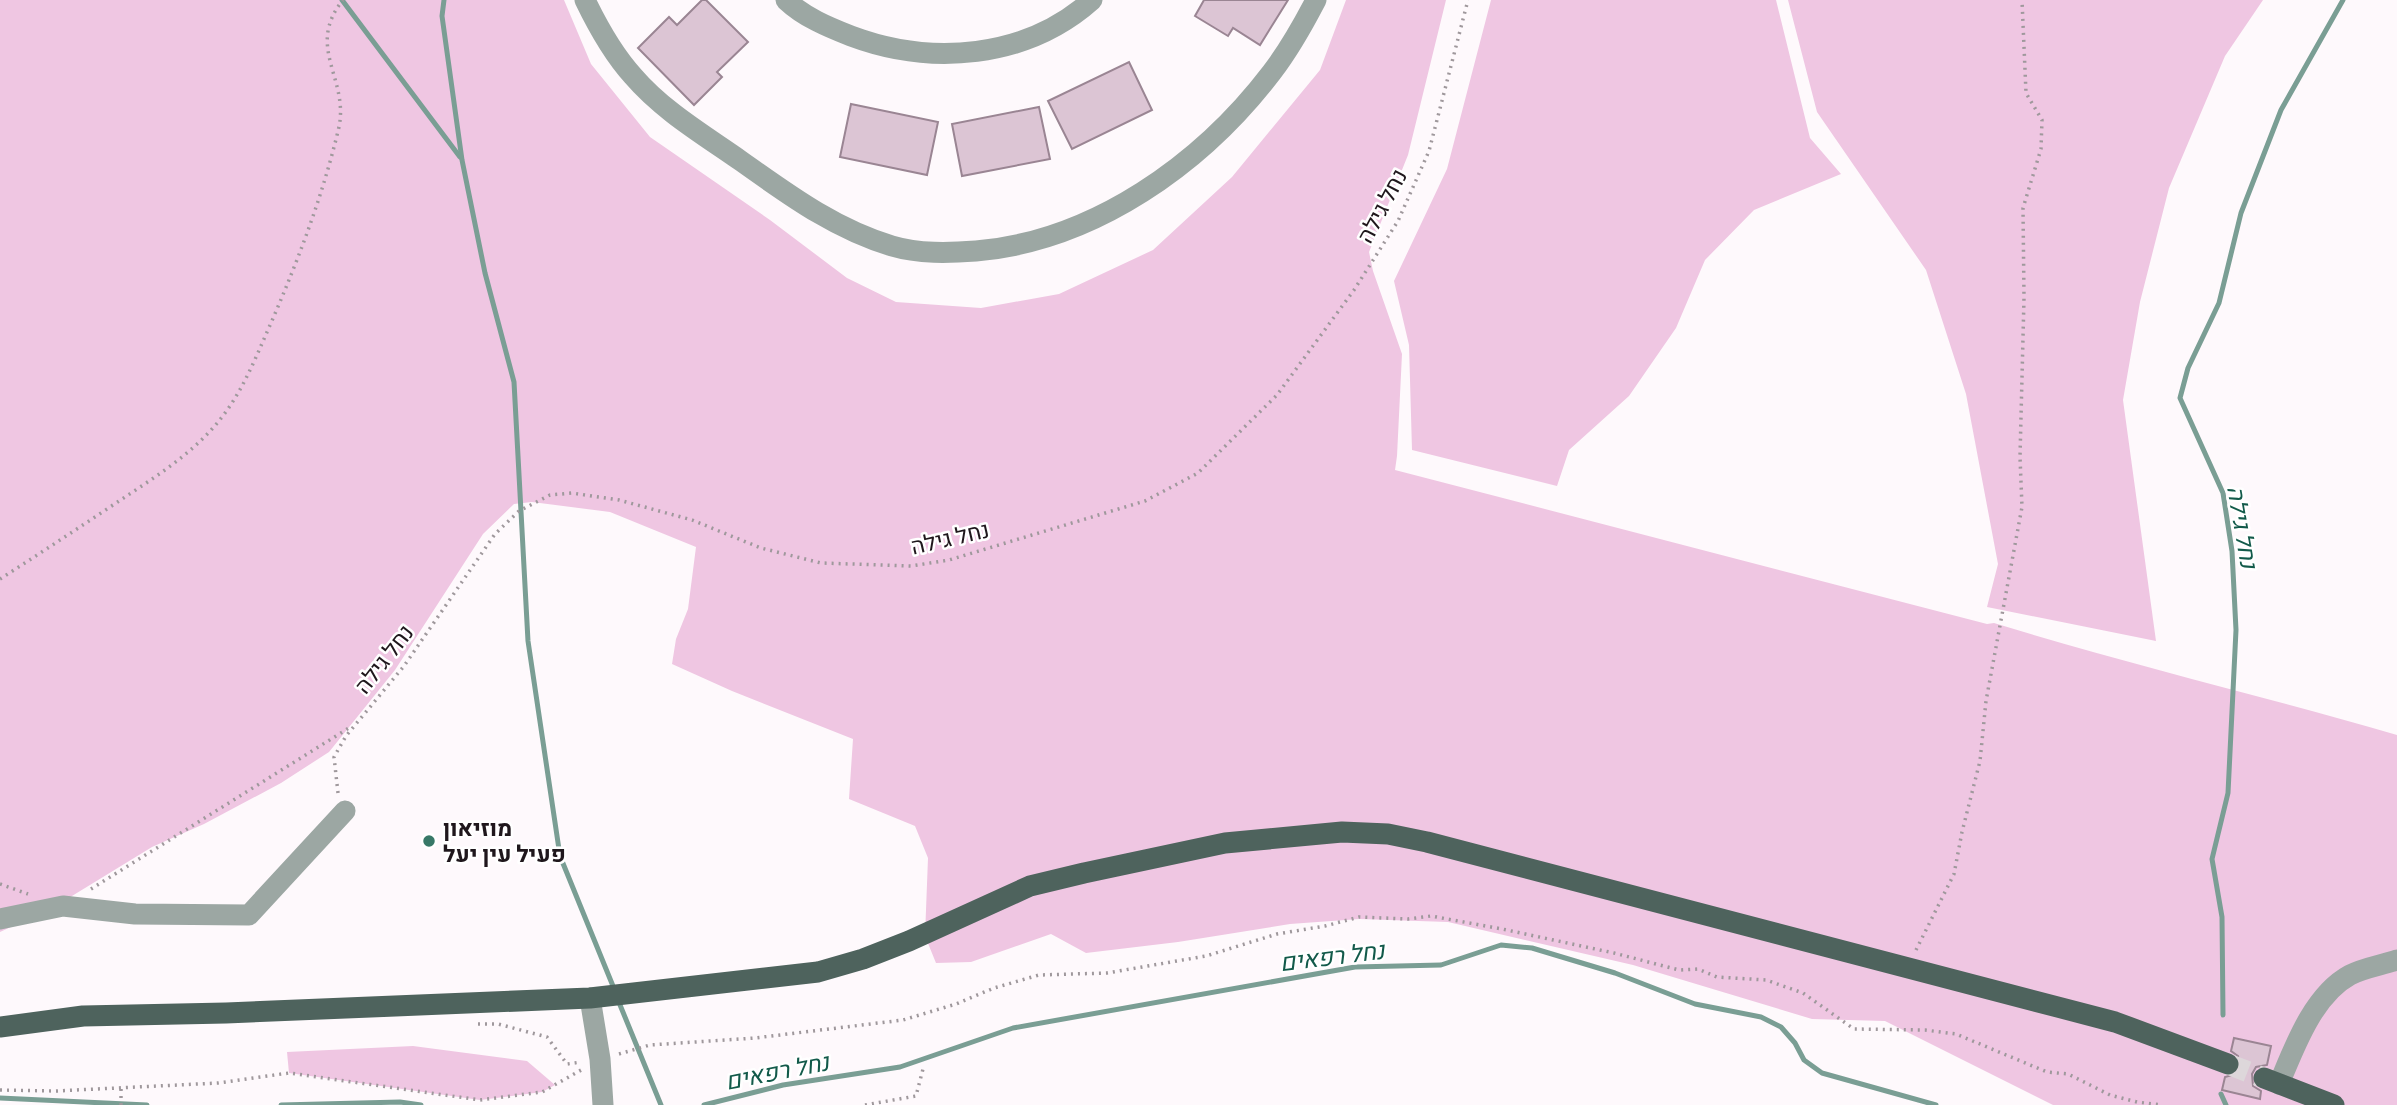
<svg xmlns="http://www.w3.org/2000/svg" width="2397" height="1105" viewBox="0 0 2397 1105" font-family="Manrope,Heebo,sans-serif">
	<rect width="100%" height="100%" fill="#fef9fc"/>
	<g fill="#efc6e2">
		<path d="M0,0H564L591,64L650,137L770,220L847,278L896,302L981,308L1059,294L1153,250L1232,177L1320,70L1346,0H1446L1408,155L1369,252L1373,271L1402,354L1397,456L1395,470L1987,624L1994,623C2127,664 2263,696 2397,735V1105H2053L1885,1021L1812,1019L1633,965L1448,922L1359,919L1290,924L1178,942L1086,953L1051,934L971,962L936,963L925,936L928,858L915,826L849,799L853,739L732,691L672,664L676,639L688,609L696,547L610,512L532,502L514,504L483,534L395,670L329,752L281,783L204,824L152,847L54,907L0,932Z"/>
		<path d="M1491,0H1776L1810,138L1841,174L1754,210L1705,260L1676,328L1629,396L1569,450L1557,486L1412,450L1409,345L1394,281L1447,169Z"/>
		<path d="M1788,0H2263L2225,56L2169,188L2140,302L2123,400L2156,641L1987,607L1998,564L1966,394L1926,270L1817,112Z"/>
		<path d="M413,1046L527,1061L555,1085L542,1092L480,1100L289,1073L287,1052Z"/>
	</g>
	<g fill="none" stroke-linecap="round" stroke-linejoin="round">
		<g stroke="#7a9e94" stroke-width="5">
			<path d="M342,0L460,157"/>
			<path d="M444,0L442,16L462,160L485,273L514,382L528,641L560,856L615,991"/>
			<path d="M618,1000L661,1105"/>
			<path d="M2223,1015L2222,917L2212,859L2228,793L2236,630L2232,551L2223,493L2180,398L2188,368L2219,303L2241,213L2281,110L2343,0"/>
			<path d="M2221,1094L2226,1105"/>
			<path d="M0,1098L147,1105"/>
			<path d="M281,1105L400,1102L421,1105"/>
			<path d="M704,1105L783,1085L900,1067L1013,1028L1355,967L1441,965L1501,945L1532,948L1615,973L1695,1004L1761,1017L1781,1027L1795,1043L1804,1060L1822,1073L1936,1105"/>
		</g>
	</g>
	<g fill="#dcc5d4" stroke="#9a8593" stroke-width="2">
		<path d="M702,0H706L748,42L717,72L722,77L694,105L638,48L669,17L677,25Z"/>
		<path d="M1204,0H1288L1260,45L1233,28L1228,36L1195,16Z"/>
		<path d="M1129,62L1152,110L1072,149L1048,101Z"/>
		<path d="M851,104L938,122L927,175L840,157Z"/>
		<path d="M1039,107L1050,159L962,176L952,124Z"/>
		<path d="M2234,1038L2271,1046L2267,1065L2256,1067L2252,1074L2253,1086L2261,1091L2260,1099L2222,1090L2225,1077L2236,1074L2240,1068L2238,1056L2231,1051Z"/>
	</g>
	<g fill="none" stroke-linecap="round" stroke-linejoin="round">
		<path stroke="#ddd7da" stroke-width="21" stroke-dasharray="21 10" stroke-linecap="butt" d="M2228,1064L2264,1078"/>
		<g stroke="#9f989c" stroke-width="3.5" stroke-dasharray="2 5" stroke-linecap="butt">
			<path d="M0,579C39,554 77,529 116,503C149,481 185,459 212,429C241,397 254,361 271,323C299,258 323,195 339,127C349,78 305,47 343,0"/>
			<path d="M338,793L334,757L346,736L404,666L495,534L519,511L550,495L572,493L619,500L692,520L761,548L821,563L911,566L949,560L1145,501L1198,473L1277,395L1354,290L1398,221L1429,151L1468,0"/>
			<path d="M0,884L28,894"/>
			<path d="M91,889L352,726"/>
			<path d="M1916,950L1954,874L1962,832L1980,761L1986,701L2022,507L2020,457L2024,298L2023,208L2041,149L2042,120L2026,93L2022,0"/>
			<path d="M478,1024H498L547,1037L567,1064L581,1062"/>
			<path d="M619,1054L650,1045L755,1038L903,1020L956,1004L994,988L1039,975L1107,973L1206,956L1277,934L1325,926L1359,917L1408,919L1431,916L1502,929L1614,953L1679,970L1698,969L1717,977L1766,980L1803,993L1854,1029L1925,1030L1956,1034L2047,1072L2068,1074L2110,1095L2137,1102L2161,1105"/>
			<path d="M0,1090L56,1091L218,1083L289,1073L480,1100L542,1092L583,1069"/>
			<path d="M121,1105V1088"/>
			<path d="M865,1105L916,1096L923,1069"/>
		</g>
		<g stroke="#9ca7a3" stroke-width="21">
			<path d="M585,0C598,27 613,54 633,76C663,111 704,135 741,161C789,195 835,229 892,246C919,254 949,253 976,251C1094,241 1202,164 1272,72C1289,50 1303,25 1316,0"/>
			<path d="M786,0C804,17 828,27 851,36C931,66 1026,59 1092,0"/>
			<path d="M0,919L63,906L135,914L249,915L345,811"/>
			<path d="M590,998L600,1059L603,1105"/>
			<path d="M2279,1084C2294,1048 2313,995 2350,975C2363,968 2382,965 2397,960"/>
		</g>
		<g stroke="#4e635d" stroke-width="21">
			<path d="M0,1027L83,1016L226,1013L590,998L818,972L863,959L909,941L1030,886L1084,873L1225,843L1342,832L1388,834L1427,842L2115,1022L2228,1064"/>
			<path d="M2264,1078L2334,1105"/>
		</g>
	</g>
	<circle fill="#377867" stroke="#fff" stroke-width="2.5" cx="429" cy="841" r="7"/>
	<g text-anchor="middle" stroke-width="5" stroke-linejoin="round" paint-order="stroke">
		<g font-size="23" fill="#1f171c" stroke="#fff">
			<text transform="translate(1382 206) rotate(-62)" y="8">נחל גילה</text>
			<text transform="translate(950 538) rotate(-13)" y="8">נחל גילה</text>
			<text transform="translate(384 659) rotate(-52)" y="8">נחל גילה</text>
		</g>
		<g font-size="23" font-weight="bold" fill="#1f171c" stroke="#fff" text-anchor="start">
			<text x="443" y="836">מוזיאון<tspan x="443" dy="26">פעיל עין יעל</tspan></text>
		</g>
		<g font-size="24" font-style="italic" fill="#125a4a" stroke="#fff">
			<text transform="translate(2242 527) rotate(80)" y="8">נחל גילה</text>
			<text transform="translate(1332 957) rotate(-7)" y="8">נחל רפאים</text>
			<text transform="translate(777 1072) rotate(-11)" y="8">נחל רפאים</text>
		</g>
	</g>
</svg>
